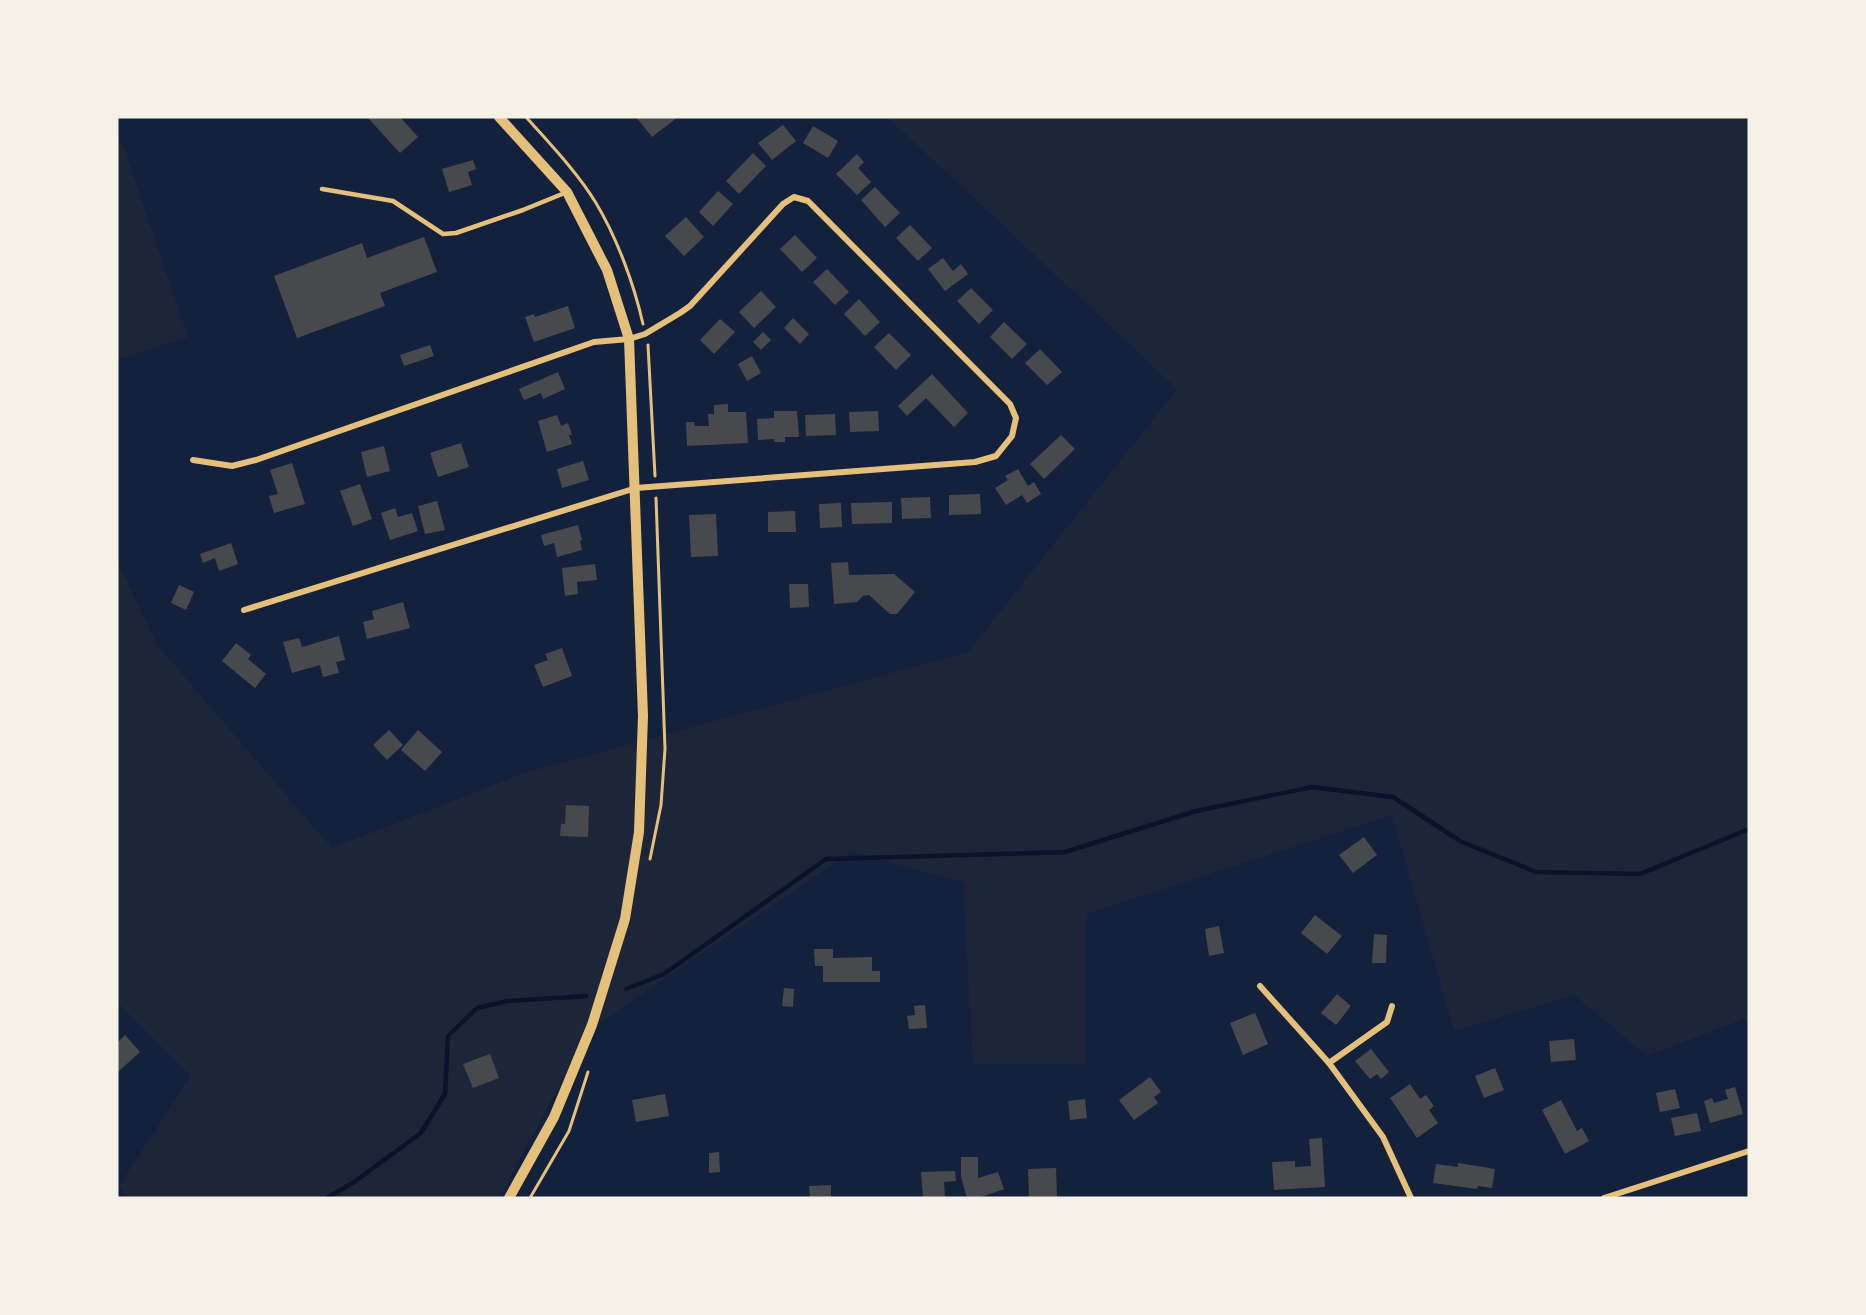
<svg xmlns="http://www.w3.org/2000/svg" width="1866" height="1315" viewBox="0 0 1866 1315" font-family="'Nunito Sans',sans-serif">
	<rect width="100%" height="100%" fill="#14213d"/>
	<g fill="#1d2539">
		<path d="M887,117H1749V1017L1647,1056L1574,995L1454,1031L1392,815L1086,914V1064H973L963,882L851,852L589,1030L499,1198H127L120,1184L191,1076L117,1002V561L158,646L332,848L524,773L968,652L1177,389Z"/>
		<path d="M117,136L124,148L188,337L117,360Z"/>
	</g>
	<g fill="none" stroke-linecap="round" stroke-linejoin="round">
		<g stroke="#0b132b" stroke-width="4.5">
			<path d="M626,989L664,974L826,859L1065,852L1196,811L1312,787L1393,797L1460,841L1536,872L1640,874L1749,829"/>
			<path d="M327,1198L354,1182L421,1133L445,1094L448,1036L477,1008L507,1001L586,996"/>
		</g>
	</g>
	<g fill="#48494c">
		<path d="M367,117H400L418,137L400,153Z"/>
		<path d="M636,117H678L652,137Z"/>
		<path d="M783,125L796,141L772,160L758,143Z"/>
		<path d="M813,126L838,141L828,158L803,143Z"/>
		<path d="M753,153L766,166L739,194L726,181Z"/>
		<path d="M857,154L864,162L858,168L871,182L857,195L836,174Z"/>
		<path d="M473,160L476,169L468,172L472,185L449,192L442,169Z"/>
		<path d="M875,187L900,213L885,227L861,200Z"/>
		<path d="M718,191L733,204L713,226L699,212Z"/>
		<path d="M686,217L704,237L684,256L665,236Z"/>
		<path d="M910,225L932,248L918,261L896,238Z"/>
		<path d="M795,235L817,258L802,272L780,249Z"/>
		<path d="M424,237L437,272L380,293L385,306L297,338L274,276L362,243L367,258Z"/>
		<path d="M943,258L953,271L961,264L968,274L945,291L928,269Z"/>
		<path d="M827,269L849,292L835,305L813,282Z"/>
		<path d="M971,288L993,310L979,324L957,301Z"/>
		<path d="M761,291L776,307L754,328L739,312Z"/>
		<path d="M859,299L880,322L865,336L844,314Z"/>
		<path d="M568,306L575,328L534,342L525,317L534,314L535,317Z"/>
		<path d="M793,318L809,334L800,344L784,328Z"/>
		<path d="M720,319L735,332L714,354L700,340Z"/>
		<path d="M1004,322L1027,344L1012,359L990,337Z"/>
		<path d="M763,332L771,340L761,350L753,342Z"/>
		<path d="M889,333L911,355L896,370L874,347Z"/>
		<path d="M430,345L434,356L404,366L400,355Z"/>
		<path d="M1040,349L1062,372L1047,385L1025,363Z"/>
		<path d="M752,356L761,373L747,381L738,364Z"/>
		<path d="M558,372L565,389L543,399L541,393L524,400L519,389Z"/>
		<path d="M932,374L968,413L954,427L926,398L907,416L898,406Z"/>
		<path d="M728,404V412H746L748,443L687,446L686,422H694L695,426H709L708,414H714V405Z"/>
		<path d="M774,411H797L799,437H785V442H774V439L758,440L757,419L774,418Z"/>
		<path d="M878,411L879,431L850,432L849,412Z"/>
		<path d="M835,414L836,435L806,436L805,415Z"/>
		<path d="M557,415L561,426L568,423L572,435H569L572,444L547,452L538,421Z"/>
		<path d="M1061,435L1075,449L1044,479L1030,464Z"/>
		<path d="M461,443L469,467L438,477L430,453Z"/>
		<path d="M384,446L390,471L367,477L361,452Z"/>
		<path d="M583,461L589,480L562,488L557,469Z"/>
		<path d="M292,463L305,504L274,513L269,496L278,494L270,470Z"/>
		<path d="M1018,469L1028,486L1034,482L1041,494L1027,503L1022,495L1006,505L995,488L1008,480L1005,476Z"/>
		<path d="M360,484L372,519L353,526L340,491Z"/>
		<path d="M980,494L981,514L949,515V495Z"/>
		<path d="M930,497L931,518L902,519L901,498Z"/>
		<path d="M437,501L445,530L425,534L418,506Z"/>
		<path d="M892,502V523L852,524L851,503Z"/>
		<path d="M841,503L842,527L820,528L819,504Z"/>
		<path d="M395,508L398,517L412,513L418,531L390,540L381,513Z"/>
		<path d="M795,511L796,532H768V512Z"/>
		<path d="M716,514L718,556L691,557L689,515Z"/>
		<path d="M578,525L582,540L580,541L582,550L557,557L554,543L544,546L541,535Z"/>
		<path d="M231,543L238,564L219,571L215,558L203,563L200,554Z"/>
		<path d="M848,562L849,575L894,574L915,592L897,614H890L869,595L863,596L857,602L834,604L831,563Z"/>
		<path d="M595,564L597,580L577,582L578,594L565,596L562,568Z"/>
		<path d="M789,584H808L809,607L790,608Z"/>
		<path d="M179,585L194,592L186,610L171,603Z"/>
		<path d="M403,602L410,628L367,639L363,622L374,619L372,611Z"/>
		<path d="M339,636L345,660L336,662L339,673L323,677L320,665L292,673L283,642L299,638L302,647Z"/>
		<path d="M236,643L251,655L248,659L266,674L255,688L222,661Z"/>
		<path d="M562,648L572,676L543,687L534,665L548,660L545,654Z"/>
		<path d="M389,730L403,745L387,760L373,745Z"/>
		<path d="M418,730L442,752L425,771L401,750Z"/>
		<path d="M566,805L589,806L588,837L560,836L561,824H565Z"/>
		<path d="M1364,837L1377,855L1353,873L1339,855Z"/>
		<path d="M1315,915L1342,936L1327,954L1301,933Z"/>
		<path d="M1219,926L1224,953L1209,956L1205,929Z"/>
		<path d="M1374,934L1387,935L1386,963H1372Z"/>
		<path d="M814,949H833V958L872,957V971H880V982H823V966H815Z"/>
		<path d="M784,988L794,989L793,1007L782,1006Z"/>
		<path d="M1337,994L1351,1006L1336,1025L1321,1013Z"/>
		<path d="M925,1005L927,1028L909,1029L907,1016L915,1015L914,1006Z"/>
		<path d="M1255,1013L1268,1044L1243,1055L1230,1023Z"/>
		<path d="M125,1035L140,1052L117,1073V1043Z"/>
		<path d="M1574,1039L1576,1060L1551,1062L1549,1041Z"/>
		<path d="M1371,1049L1389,1072L1381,1079L1377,1074L1370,1079L1355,1061Z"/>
		<path d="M490,1054L499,1078L473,1088L463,1064Z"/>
		<path d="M1495,1068L1504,1090L1484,1098L1475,1076Z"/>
		<path d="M1150,1077L1161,1092L1154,1097L1158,1103L1134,1120L1119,1100Z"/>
		<path d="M1410,1084L1420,1099L1426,1095L1434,1106L1429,1110L1438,1123L1417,1138L1390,1098Z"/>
		<path d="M1735,1087L1743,1114L1710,1123L1704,1101L1712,1098L1714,1103L1728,1099L1725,1090Z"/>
		<path d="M1675,1089L1680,1108L1660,1112L1656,1093Z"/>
		<path d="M665,1094L669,1116L636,1122L632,1100Z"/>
		<path d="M1085,1099L1087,1118L1070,1120L1068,1101Z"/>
		<path d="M1561,1100L1577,1131L1582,1128L1589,1141L1565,1154L1542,1110Z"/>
		<path d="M1697,1113L1701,1131L1675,1136L1671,1118Z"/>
		<path d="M1322,1138L1325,1187L1274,1190L1272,1162L1295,1161V1167L1311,1166L1309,1139Z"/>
		<path d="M719,1152L720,1172L709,1173V1153Z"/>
		<path d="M961,1157H978V1178L998,1172L1004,1189L981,1197L967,1198L961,1177Z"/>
		<path d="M1458,1163L1495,1169L1492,1188L1478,1186L1477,1189L1433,1183L1436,1164L1458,1167Z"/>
		<path d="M1056,1168L1057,1198H1029L1028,1169Z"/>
		<path d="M955,1171L956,1181L944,1182L945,1198H923L921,1172Z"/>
		<path d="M831,1185V1198H810L809,1186Z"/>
	</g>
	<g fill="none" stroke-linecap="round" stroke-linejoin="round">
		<g stroke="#e5c07b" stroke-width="3">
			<path d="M526,117C550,144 577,172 596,203C617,238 634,284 643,324"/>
			<path d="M648,345L655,476"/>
			<path d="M650,859L661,805L665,749L656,498"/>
			<path d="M530,1198L569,1131L588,1072"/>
		</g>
		<path stroke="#e5c07b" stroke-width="4.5" d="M322,189L393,201L443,234L456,233L523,210L567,192"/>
		<g stroke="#e5c07b" stroke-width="6">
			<path d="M193,460L232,466L256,460L594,342L629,339L645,334L680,313L690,306L783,204L794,197L808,201L1010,404L1016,418L1012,436L996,456L975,462L636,488L244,610"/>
			<path d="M1260,986L1329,1063L1383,1137L1411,1198"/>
			<path d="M1329,1063L1387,1022L1392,1006"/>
			<path d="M1604,1198L1749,1151"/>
		</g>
		<path stroke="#e5c07b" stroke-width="10" d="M499,117L567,192L607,270L629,339L643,716L639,832L625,919L592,1025L554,1117L509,1198"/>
	</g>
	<rect width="1866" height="1315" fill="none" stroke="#f6f1e7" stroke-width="237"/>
</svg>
